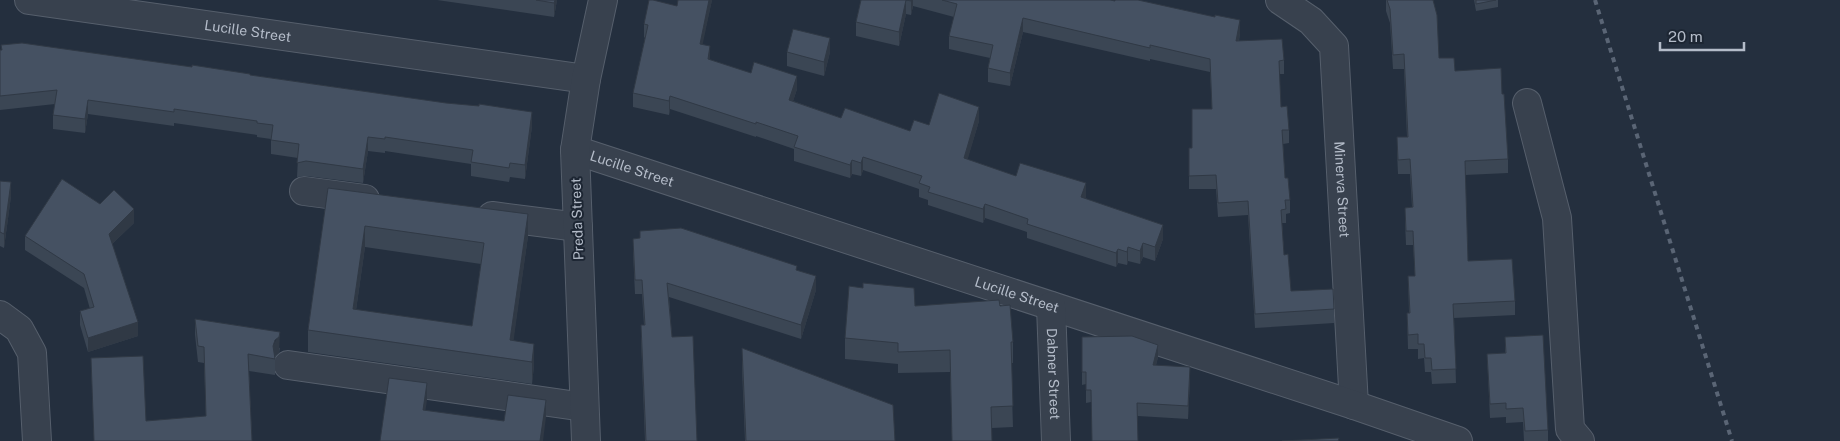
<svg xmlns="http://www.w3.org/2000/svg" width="1840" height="441" viewBox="0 0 1840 441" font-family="'Public Sans',sans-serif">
	<rect width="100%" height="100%" fill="#242f3e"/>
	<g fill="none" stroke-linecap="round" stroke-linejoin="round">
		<g stroke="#565f6c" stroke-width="30">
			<g id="minor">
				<path id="s1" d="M29,0L586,79"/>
				<path id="s2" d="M1280,0L1311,21L1334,46L1354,405"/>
				<path d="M1527,103L1557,218L1570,429L1580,441"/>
				<path id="s3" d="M575,150L1354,405L1458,441"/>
				<path d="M304,191L365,199"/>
				<path d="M492,216L578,227"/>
				<path id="s4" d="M1051,306L1056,441"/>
				<path d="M0,315L19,329L32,353L37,441"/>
				<path d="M288,365L584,407"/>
				<path d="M586,441L575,150L586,79L603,0"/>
			</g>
		</g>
		<use href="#minor" stroke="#38414e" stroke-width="28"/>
		<path stroke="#5a6575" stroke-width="4" stroke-dasharray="5 5" stroke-linecap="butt" d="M1595,0L1732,441"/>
	</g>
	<g fill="#3b4654" fill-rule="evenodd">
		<path d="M437,0H557L554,17Z"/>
		<path d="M712,0L702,44L710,60L797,89L793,101L841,118L910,131L929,125L979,121L967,160L1016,176L1086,197L1085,198L1163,239L1155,261L1143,257L1140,264L1128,261L1127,265L1118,263L1116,267L1027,238V232L985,218L983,223L928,205V200L919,197V189L863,170L861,176L852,174L850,178L794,161V149L756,136V137L670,109L669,115L633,107V93L645,38L644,37V24L677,6Z"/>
		<path d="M861,0H1110L1240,33L1239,41L1284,60V74H1279L1281,107L1289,130V143L1283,144L1285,178L1290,200V213L1286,214V223H1282L1284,255L1291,291L1334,309V323L1255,328L1248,215L1218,217L1216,189H1189V148H1192L1212,109L1210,72L1150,59V61L1023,32L1010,86L988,82V68L990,58L949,49V36L954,17L913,6L911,15L906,14L899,46L856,36V22Z"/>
		<path d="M1386,0H1433L1439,58L1455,71L1502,94L1508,159V173L1465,175L1468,261L1515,301V315L1454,318L1456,383L1432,384L1431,372H1425L1424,358L1418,359V349H1408L1407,313H1409L1408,276H1415L1413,245H1406L1405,222V208L1412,207L1410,174H1398L1397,152V137H1407L1404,69H1393L1390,23L1386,11Z"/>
		<path d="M1474,0H1498V7L1476,11Z"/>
		<path d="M0,50L192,67L250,75L532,126L525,179L510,177L509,182L471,176V164L385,151V153L368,151L363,183L306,176L297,177L298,158L271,154V139L257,137V135L174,123V126L88,114L85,133L53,129V115L55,104L0,110Z"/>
		<path d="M787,52H830L824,76L787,66Z"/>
		<path d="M0,181L11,196L4,248L0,246Z"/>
		<path d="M328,188L528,236L513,341L534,365L532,384L308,352V330ZM365,247L481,264L472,326L356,310Z"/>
		<path d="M134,223L112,244L138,336L88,352L80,325V311L90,309L84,288L25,250V236Z"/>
		<path d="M640,231L797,270L816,290L801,339L669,297L672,337L697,441H645L641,339V325H644L642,294H635L633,252V239L640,238Z"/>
		<path d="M915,306H1000L1013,342V363H1011L1013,427L992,428L952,441L950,372L898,373V364L845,359V338Z"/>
		<path d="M195,319L280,348L279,353L275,357V375L249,371L252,441H94L91,358L146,421L206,416L204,363L198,362L195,335Z"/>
		<path d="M1505,337L1548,430V441H1524L1523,422L1506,423V417L1490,418L1487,354L1505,353Z"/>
		<path d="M742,348L895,441H745L742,369Z"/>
		<path d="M1158,357L1156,365L1190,379L1188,419L1138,416L1091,402L1086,403V384L1082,385V372Z"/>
	</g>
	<g fill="#303945">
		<path d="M555,0H557L554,17V3Z"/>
		<path d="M709,0H712L700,57V44Z"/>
		<path d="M906,0V14L899,46V32Z"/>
		<path d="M911,0H913V6L911,15Z"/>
		<path d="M1023,18V32L1010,86V73Z"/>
		<path d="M1240,20V33L1236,54V41Z"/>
		<path d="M830,38V52L824,76V62Z"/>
		<path d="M710,46V60L708,59Z"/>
		<path d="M797,76V89L789,114V100Z"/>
		<path d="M670,96V109L669,115V101Z"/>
		<path d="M88,100V114L85,133V119Z"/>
		<path d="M979,107V121L964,172V158Z"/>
		<path d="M532,112V126L525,179V165Z"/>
		<path d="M368,137V151L363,183V169Z"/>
		<path d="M863,157V170L861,176V163Z"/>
		<path d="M852,160V174L850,178V165Z"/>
		<path d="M11,182V196L4,248V234Z"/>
		<path d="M1086,183V197L1081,211V197Z"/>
		<path d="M985,204V218L983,223V209Z"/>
		<path d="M134,209V223L109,247V234Z"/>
		<path d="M528,214V236L511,359L510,340Z"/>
		<path d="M1163,225V239L1155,261V247Z"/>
		<path d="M365,226V247L353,331V309Z"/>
		<path d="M1143,243V257L1140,264V251Z"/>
		<path d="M1128,247V261L1127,265V252Z"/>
		<path d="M1118,249V263L1116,267V253Z"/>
		<path d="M816,276V290L801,339V325Z"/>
		<path d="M138,322V336L88,352V338Z"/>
		<path d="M280,332L279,353L275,356L274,359L273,346Z"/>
		<path d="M534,344V365L532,384V362Z"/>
		<path d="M1158,345V357L1153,377V365Z"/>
		<path d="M1190,367V379L1188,419V406Z"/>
		<path d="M427,383V400L423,428V410Z"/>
		<path d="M546,400V417L543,441H540Z"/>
	</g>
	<g fill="#455162" stroke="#303945" fill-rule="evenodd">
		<path d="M536,0H555L554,3Z"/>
		<path d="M649,0H653L677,6L678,0H709L700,44L710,46L708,59L751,73L754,62L797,76L789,100L841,118L845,108L910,131L914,120L929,125L939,93L979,107L964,158L1016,176L1020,163L1086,183L1081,197L1163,225L1155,247L1143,243L1140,251L1128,247L1127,252L1118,249L1116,253L1027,224L1028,219L985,204L983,209L928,192L930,187L919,183L922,176L863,157L861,163L852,160L850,165L794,147L798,136L756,122V124L670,96L669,101L633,93L648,25L644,24Z"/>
		<path d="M861,0H911V1L906,0L899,32L856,22Z"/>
		<path d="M942,0H1110L1115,1V0H1138L1215,17V15L1240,20L1236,41L1282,39L1284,60L1279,61L1281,107L1287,106L1289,130H1282L1285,178H1288L1290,200H1285L1286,209L1281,210L1284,255L1288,254L1291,291L1333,289L1334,309L1255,314L1248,201L1218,203L1216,175L1189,176V148H1192V109H1212L1210,59L1150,45V48L1023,18L1010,73L988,68L993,45L949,36L957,4Z"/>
		<path d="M1387,0H1433L1437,15L1439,58H1454L1455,71L1501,68L1502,94H1504L1508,159L1465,161L1468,261L1512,259L1515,301L1453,304L1456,369L1432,370L1431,358H1425L1424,344H1418V334L1408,335L1407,313H1410L1408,276H1415L1413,231H1406L1405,208L1413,207L1410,159L1398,160L1397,137H1408L1404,54L1393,55L1390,9Z"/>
		<path d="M1476,0H1496L1476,4Z"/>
		<path d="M793,29L830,38L824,62L787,52Z"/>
		<path d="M22,43L192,67V65L250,74V75L446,103L479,106V104L532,112L525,165L510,163L509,168L471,162L473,150L385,137V139L368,137L363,169L306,161L297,163L299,144L271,140L273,125L257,123V121L174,109V112L88,100L85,119L53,115L57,90L0,96V50H2L1,45Z"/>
		<path d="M62,179L100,204L114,190L134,209L109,234L138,322L88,338L80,311L94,307L84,274L25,236Z"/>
		<path d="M0,181L11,182L4,234L0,232Z"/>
		<path d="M328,188L528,214L510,340L534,344L532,362L308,330ZM365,226L484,243L472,326L353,309Z"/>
		<path d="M681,228L797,266L796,270L816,276L801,325L667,283L672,337L693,336L697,441H646L641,325H645L642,280H635L633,239L640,238V231Z"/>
		<path d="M863,283L914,288L915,306L999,300L1000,306L1010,305L1013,342H1011L1013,406L991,407L992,441H952L950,350L898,352V343L845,338L849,286L863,288Z"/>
		<path d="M195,319L280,332L279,337L275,340L273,346L275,359L248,354L252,441H94L91,358L143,356L146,421L206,416L204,347L198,346Z"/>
		<path d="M1543,335L1548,430L1525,431L1523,408L1506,409V403L1490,404L1487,354L1506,353L1505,337Z"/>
		<path d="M1132,336L1158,345L1153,365L1190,367L1188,406L1137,403L1138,441H1092L1091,390H1086V372H1082V337Z"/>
		<path d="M742,348L893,405L895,441H746Z"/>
		<path d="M389,378L427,383L423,410L504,421L508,395L546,400L540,441H380Z"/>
		<path d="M1339,438L1338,441H1282Z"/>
	</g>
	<g text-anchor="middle" stroke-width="4" stroke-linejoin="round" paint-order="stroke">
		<g font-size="14" fill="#b4bcc9" stroke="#1d2633">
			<text dy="5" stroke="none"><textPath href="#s1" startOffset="221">Lucille Street</textPath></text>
			<text dy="5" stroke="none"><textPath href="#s3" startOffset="60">Lucille Street</textPath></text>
			<text dy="5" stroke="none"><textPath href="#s2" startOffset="215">Minerva Street</textPath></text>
			<text transform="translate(577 219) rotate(-92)" y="5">Preda Street</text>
			<text dy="5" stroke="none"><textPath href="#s3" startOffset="465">Lucille Street</textPath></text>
			<text dy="5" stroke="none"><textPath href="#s4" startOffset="68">Dabner Street</textPath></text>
		</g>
	</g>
	<path d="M1660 42v8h84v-8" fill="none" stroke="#b4bcc9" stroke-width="2.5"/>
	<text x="1668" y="42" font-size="15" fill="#b4bcc9" stroke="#1d2633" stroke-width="4" paint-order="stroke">20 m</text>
</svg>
